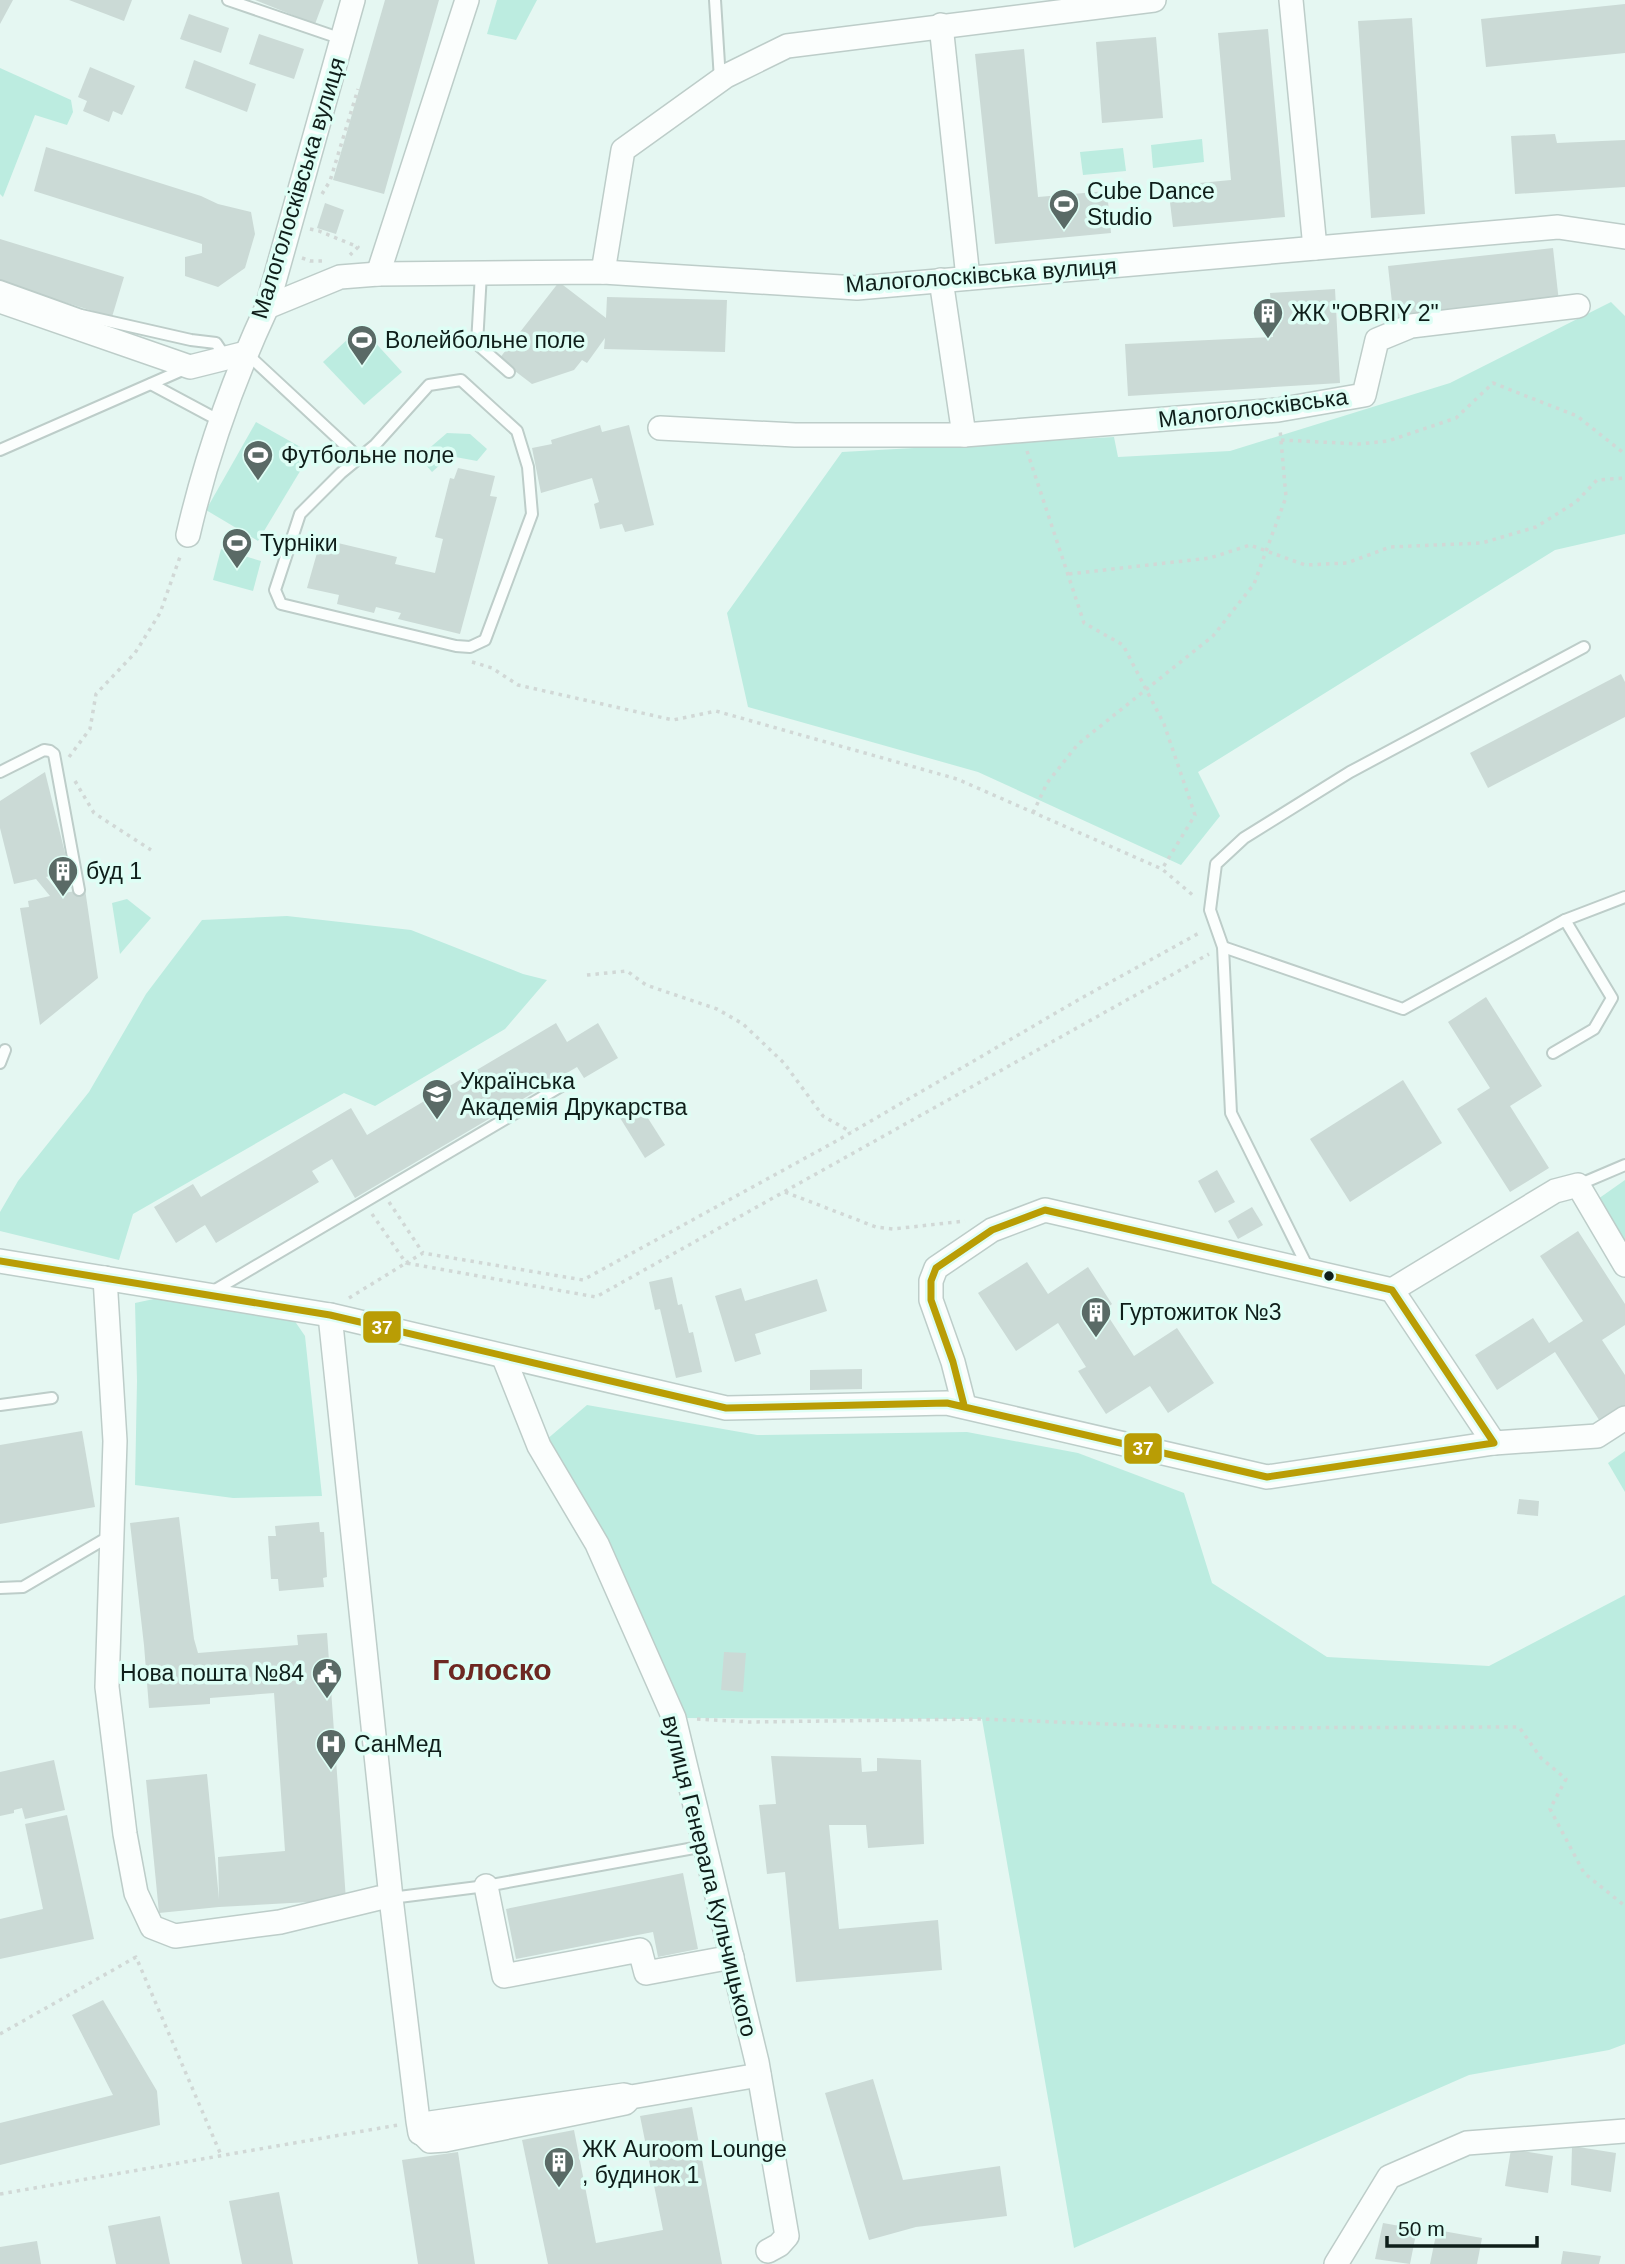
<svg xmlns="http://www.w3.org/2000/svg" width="1625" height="2264" viewBox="0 0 1625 2264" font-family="Helvetica,sans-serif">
	<rect width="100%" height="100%" fill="#e5f7f2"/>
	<g fill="#bcece0">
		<path d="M497,0H537L516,40L487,34Z"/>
		<path d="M0,68L71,100L73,112L67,125L35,115L3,197L0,194Z"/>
		<path d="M1202,139L1204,162L1153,168L1151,145Z"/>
		<path d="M1123,148L1126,171L1083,175L1080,152Z"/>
		<path d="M1611,302L1625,316V534L1555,550L1198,772L1220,816L1181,865L978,772L748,707L727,613L842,452L1114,437L1118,457L1230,451L1450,383Z"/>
		<path d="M361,327L402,372L364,405L323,362Z"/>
		<path d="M256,422L311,453L258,541L206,510Z"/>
		<path d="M447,433L470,434L487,449L477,461L450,456L432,472L419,457Z"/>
		<path d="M221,549L261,561L253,591L213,580Z"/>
		<path d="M127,899L151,918L120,954L112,903Z"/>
		<path d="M287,916L411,930L523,974L547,980L505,1029L375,1106L344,1093L133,1214L119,1260L0,1231V1212L18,1181L89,1092L146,994L202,920Z"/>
		<path d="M1625,1180V1249L1598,1199Z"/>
		<path d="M163,1297L294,1320L305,1336L322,1496L233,1498L135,1485L137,1381L135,1303Z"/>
		<path d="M587,1405L757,1435L967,1432L1078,1453L1184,1493L1212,1583L1327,1657L1489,1666L1625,1595V2044L1609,2050L1469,2075L1074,2248L982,1719L674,1718L539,1446Z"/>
		<path d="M1625,1451V1492L1608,1463Z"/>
	</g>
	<g fill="#cbdad6">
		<path d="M0,0H13L0,24Z"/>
		<path d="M69,0H132L124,21Z"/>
		<path d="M255,0H324L315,24Z"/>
		<path d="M385,0H439L384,194L333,180Z"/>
		<path d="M1625,4V53L1486,67L1481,19Z"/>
		<path d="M189,14L229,28L221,53L180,39Z"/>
		<path d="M1412,18L1425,214L1371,218L1358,21Z"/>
		<path d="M1268,29L1285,217L1173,227L1168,186L1231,180L1218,33Z"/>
		<path d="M259,34L304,49L294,79L249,64Z"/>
		<path d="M1156,37L1163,118L1102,123L1096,42Z"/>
		<path d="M1024,49L1038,197L1107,191L1111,233L995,244L975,54Z"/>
		<path d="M194,60L256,84L247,112L185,88Z"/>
		<path d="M90,67L135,86L122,115L113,111L109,122L83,111L87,101L78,97Z"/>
		<path d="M1555,134L1557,143L1625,140V187L1515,194L1511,136Z"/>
		<path d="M46,147L201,196L218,204L251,212L255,234L245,268L218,287L185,276V257L202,253V244L34,191Z"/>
		<path d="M325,203L344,210L336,234L317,228Z"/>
		<path d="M0,239L124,277L112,317L0,282Z"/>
		<path d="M1553,248L1559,302L1394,321L1388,266Z"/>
		<path d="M559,282L606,318L607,297L727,300L725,352L604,349L605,338L587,363L582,360L574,370L532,384L499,359Z"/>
		<path d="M1335,289L1340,383L1128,396L1125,344L1273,337L1270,293Z"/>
		<path d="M600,425L602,432L629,425L654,525L625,532L622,524L600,529L594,504L599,502L592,478L541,493L532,448L552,444L551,440Z"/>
		<path d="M458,468L495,476L490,496L497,497L460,634L398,619L401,613L376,607L374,613L337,604L339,595L307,588L321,539L397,557L395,564L435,573L443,539L435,537L450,478L454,479Z"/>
		<path d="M1621,674L1625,682V717L1488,788L1470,753Z"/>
		<path d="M45,772L67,861L61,862L64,872L46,877L60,894L85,889L98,978L40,1025L20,908L29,907L28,901L50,896L36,879L14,884L0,828V801Z"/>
		<path d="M1486,997L1542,1086L1510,1106L1549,1168L1510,1192L1457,1109L1490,1088L1448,1022Z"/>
		<path d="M556,1023L567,1042L598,1023L618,1058L584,1078L577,1067L355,1198L332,1159L312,1171L319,1182L216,1243L205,1225L176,1243L154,1207L193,1184L201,1197L351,1108L367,1135Z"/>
		<path d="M1403,1080L1442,1143L1350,1202L1310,1139Z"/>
		<path d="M637,1101L665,1145L645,1158L617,1113Z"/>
		<path d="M1217,1170L1235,1202L1215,1213L1198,1181Z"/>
		<path d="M1252,1207L1263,1225L1238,1239L1228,1221Z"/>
		<path d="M1578,1231L1625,1304V1325L1602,1340L1625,1375V1411L1603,1426L1555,1352L1497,1390L1475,1355L1533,1318L1549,1343L1583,1321L1540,1256Z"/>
		<path d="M1027,1262L1048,1294L1088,1267L1112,1304L1104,1310L1134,1356L1177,1328L1214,1383L1168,1413L1150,1386L1106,1414L1078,1371L1086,1367L1058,1323L1016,1351L978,1293Z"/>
		<path d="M672,1277L678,1305L682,1304L689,1333L693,1332L702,1372L676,1378L660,1309L655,1310L649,1282Z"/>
		<path d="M817,1279L827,1311L755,1334L761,1354L735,1362L715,1296L741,1288L745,1301Z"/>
		<path d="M862,1369V1389L810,1390V1370Z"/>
		<path d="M82,1431L95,1507L0,1524V1445Z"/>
		<path d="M1519,1499L1539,1501L1538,1516L1517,1514Z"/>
		<path d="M179,1517L194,1639L198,1653L298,1645L297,1635L327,1633L346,1900L219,1907L159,1913L146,1780L207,1774L219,1899L218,1857L285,1851L274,1693L210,1698V1704L149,1708L144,1645L130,1523Z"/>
		<path d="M319,1522L320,1532H324L327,1577L323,1578L324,1587L279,1591L278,1579H271L268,1536H276L275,1526Z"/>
		<path d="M724,1652L746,1653L743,1692L721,1690Z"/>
		<path d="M771,1756L861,1758L862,1772L877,1771V1758L921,1760L924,1844L868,1848L866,1825H829L839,1929L938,1920L942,1970L796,1982L785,1872L767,1874L759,1805L776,1804Z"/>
		<path d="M54,1760L65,1810L25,1819L22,1808L14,1810V1813L0,1816V1772Z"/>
		<path d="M67,1815L94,1939L0,1959V1919L43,1909L25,1824Z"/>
		<path d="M683,1873L698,1949L658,1957L653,1932L516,1959L506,1909Z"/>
		<path d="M103,2000L157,2091L160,2125L0,2165V2123L113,2095L72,2015Z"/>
		<path d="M873,2079L903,2180L1000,2166L1007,2216L916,2227L869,2240L825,2093Z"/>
		<path d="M692,2107L722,2264H548L522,2140L574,2130L596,2243L663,2230L640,2116Z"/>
		<path d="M1572,2146L1616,2153L1611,2192L1571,2185Z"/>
		<path d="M1511,2149L1553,2156L1548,2193L1505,2186Z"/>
		<path d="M458,2152L475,2264H418L402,2160Z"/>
		<path d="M279,2192L293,2264H242L229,2201Z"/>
		<path d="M160,2216L170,2264H116L108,2226Z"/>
		<path d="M1383,2223L1417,2229L1410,2264L1375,2259Z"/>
		<path d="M1437,2230L1482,2238L1477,2264H1430Z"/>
		<path d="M37,2241L41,2264H0V2247Z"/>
		<path d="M1563,2251L1601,2256L1599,2264H1561Z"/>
	</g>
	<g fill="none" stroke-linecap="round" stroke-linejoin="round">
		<g stroke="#bdcdc9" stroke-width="14">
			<g id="service">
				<path d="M228,0L342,39"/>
				<path d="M715,0L720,80"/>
				<path d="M481,273L477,344L509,372"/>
				<path d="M0,286L81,315L191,340L216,343L226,358"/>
				<path d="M246,353L359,458"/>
				<path d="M461,380L517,431L528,467L532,514L485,640L470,647L456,646L281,604L275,590L300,514L341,473L375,445L429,385Z"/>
				<path d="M151,384L222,422"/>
				<path d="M0,450L187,368"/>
				<path d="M0,772L44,750L50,751L54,754L79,890"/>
				<path d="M1565,920L1625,897"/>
				<path d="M1223,947L1403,1009L1565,920L1612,998L1594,1029L1553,1053"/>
				<path d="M0,1063L5,1050"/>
				<path d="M1578,1185L1625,1165"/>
				<path d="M1309,1270L1231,1113L1223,947L1210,910L1216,864L1244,838L1350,772L1584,647"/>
				<path d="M210,1293L563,1085"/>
				<path d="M0,1405L52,1398"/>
				<path d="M0,1588L23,1587L110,1536"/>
				<path d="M391,1898L486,1886L705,1846"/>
			</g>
		</g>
		<g stroke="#bdcdc9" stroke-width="26">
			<g id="minor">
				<path d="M1291,0L1315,248"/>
				<path d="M941,25L968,278"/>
				<path d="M603,272L623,150L726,76L787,46L1154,0"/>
				<path d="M378,274L467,0"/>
				<path d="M941,280L964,435L1278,410L1364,395L1377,340L1411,326L1578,306"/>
				<path d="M0,301L190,367L246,353"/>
				<path d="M267,307L340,277L378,274L603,272L857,288L1558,227L1625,237"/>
				<path d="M660,428L795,435H964"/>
				<path d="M188,535C206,457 233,380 267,307L353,0"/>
				<path d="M0,1261L330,1315L726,1408L947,1403L1267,1477L1494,1443L1597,1436L1625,1418"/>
				<path d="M105,1278L115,1441L107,1687L125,1834L136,1893L152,1927L175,1936L280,1922L379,1898H391"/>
				<path d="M1392,1290L1555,1191L1578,1185L1625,1265"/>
				<path d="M330,1315L391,1898L418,2121L420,2133H422"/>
				<path d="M504,1358L539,1446L597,1544L674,1718L757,2062L787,2236L779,2245L768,2251"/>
				<path d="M964,1405L953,1362L931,1300V1281L936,1268L992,1230L1045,1210L1392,1290L1494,1443"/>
				<path d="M486,1886L504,1976L640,1950L646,1973L732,1957"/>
				<path d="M631,2097L625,2103L445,2140L430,2141L422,2133L425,2125L430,2123L624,2095L631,2097L759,2075"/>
				<path d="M1336,2264L1389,2177L1467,2143L1625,2131"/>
			</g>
		</g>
		<g stroke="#d1d8d6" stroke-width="3.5" stroke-dasharray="3.5 5" stroke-linecap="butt">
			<path d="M322,194L330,181L358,89"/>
			<path d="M310,229L319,231L358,247L350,255"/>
			<path d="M302,258L310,261H322"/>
			<path d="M1281,440L1359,444L1388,441L1456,418L1493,383L1577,416L1625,454"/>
			<path d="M1027,451L1084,623L1123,645L1164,724L1195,815L1162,869"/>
			<path d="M1069,574L1210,558L1250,545L1305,565L1347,563L1390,547L1482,543L1536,527L1576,502L1597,480L1625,478"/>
			<path d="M472,662L492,668L518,685L673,720L716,711L957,779L1162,869L1195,897"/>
			<path d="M69,757L90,729L96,694L135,653L160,613L181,554"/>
			<path d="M75,781L94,813L151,850"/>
			<path d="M1033,813L1047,783L1078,744L1213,636L1254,584L1286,497L1280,429"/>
			<path d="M587,975L627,971L646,985L717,1009L743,1024L784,1063L823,1116L851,1132"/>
			<path d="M785,1192L876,1227L893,1229L965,1221"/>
			<path d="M389,1202L423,1253"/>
			<path d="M372,1214L406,1263L423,1253L583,1280L840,1139L1078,1000L1201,932"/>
			<path d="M349,1298L406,1263L596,1297L1209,954"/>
			<path d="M697,1719L750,1722L982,1719L1205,1728L1519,1727L1541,1758L1566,1779L1550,1809L1584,1873L1625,1906"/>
			<path d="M0,2034L136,1957L221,2155"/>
			<path d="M0,2194L398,2125"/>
		</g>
		<use href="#service" stroke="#fbfefd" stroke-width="10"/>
		<use href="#minor" stroke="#fbfefd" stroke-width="23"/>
		<g stroke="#defef5" stroke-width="12">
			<path id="bus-1" d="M0,1261L330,1315L726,1408L947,1403L1267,1477L1494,1443L1392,1290L1045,1210L992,1230L936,1268L931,1281V1300L953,1362L964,1405"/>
		</g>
		<use href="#bus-1" stroke="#b99d05" stroke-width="7"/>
	</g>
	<defs>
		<g id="stadium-pin" transform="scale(1.575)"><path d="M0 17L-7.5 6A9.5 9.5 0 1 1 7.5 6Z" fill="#5a6a66" stroke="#defef5"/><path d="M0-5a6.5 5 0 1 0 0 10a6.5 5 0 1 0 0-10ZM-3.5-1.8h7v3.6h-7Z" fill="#fff"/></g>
		<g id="building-pin" transform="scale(1.575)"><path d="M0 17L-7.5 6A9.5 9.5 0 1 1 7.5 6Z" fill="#5a6a66" stroke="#defef5"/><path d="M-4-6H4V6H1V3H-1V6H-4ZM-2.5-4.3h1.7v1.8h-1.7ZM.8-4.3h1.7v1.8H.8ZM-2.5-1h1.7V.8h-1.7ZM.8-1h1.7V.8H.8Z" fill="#fff"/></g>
		<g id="university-pin" transform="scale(1.575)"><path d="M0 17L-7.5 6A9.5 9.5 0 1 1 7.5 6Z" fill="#5a6a66" stroke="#defef5"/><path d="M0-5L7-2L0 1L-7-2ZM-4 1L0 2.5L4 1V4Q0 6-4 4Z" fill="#fff"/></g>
		<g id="civic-pin" transform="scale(1.575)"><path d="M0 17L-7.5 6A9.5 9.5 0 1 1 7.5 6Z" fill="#5a6a66" stroke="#defef5"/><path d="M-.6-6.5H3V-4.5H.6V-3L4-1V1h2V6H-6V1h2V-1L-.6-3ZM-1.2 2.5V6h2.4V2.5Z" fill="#fff"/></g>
		<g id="hospital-pin" transform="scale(1.575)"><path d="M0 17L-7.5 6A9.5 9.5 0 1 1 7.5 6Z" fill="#5a6a66" stroke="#defef5"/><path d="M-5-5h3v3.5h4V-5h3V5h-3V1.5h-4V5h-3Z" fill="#fff"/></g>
	</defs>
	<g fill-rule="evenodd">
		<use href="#stadium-pin" x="1064" y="204"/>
		<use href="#building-pin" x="1268" y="313"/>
		<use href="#stadium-pin" x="362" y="340"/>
		<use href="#stadium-pin" x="258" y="455"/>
		<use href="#stadium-pin" x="237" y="543"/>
		<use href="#building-pin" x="63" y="871"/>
		<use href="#university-pin" x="437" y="1094"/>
		<use href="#building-pin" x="1096" y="1312"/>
		<use href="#civic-pin" x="327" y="1673"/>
		<use href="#hospital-pin" x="331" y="1744"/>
		<use href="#building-pin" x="559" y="2162"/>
	</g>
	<circle fill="#0f1e1a" stroke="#defef5" stroke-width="2.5" cx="1329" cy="1276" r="6"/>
	<g text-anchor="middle" stroke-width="7" stroke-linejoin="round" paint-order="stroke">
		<g font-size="23" fill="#0f1e1a" stroke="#defef5">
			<text transform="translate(298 188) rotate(-73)" y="8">Малоголосківська вулиця</text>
			<text transform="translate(981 275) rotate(-4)" y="8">Малоголосківська вулиця</text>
			<text transform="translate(1253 408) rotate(-7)" y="8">Малоголосківська</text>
			<text transform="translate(710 1876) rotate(76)" y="8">вулиця Генерала Кульчицького</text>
		</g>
		<g font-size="23" fill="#0f1e1a" stroke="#defef5" text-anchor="start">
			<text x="1087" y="199">Cube Dance<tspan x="1087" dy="26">Studio</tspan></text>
			<text x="1291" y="321">ЖК "OBRIY 2"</text>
			<text x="385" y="348">Волейбольне поле</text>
			<text x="281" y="463">Футбольне поле</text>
			<text x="260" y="551">Турніки</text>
			<text x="86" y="879">буд 1</text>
			<text x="460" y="1089">Українська<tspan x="460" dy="26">Академія Друкарства</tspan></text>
			<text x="1119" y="1320">Гуртожиток №3</text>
			<text x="304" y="1681" text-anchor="end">Нова пошта №84</text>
			<text x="354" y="1752">СанМед</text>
			<text x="582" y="2157">ЖК Auroom Lounge<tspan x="582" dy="26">, будинок 1</tspan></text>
		</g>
		<g font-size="30" font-weight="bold" fill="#6d2822" stroke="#defef5">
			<text x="492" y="1680">Голоско</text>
		</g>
	</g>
	<g stroke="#defef5" stroke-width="2.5">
		<rect x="362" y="1310" width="40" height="34" rx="7" fill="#b99d05"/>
		<rect x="1123" y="1432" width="40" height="33" rx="7" fill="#b99d05"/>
	</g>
	<g font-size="19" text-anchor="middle" font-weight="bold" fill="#fff">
		<text x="382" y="1334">37</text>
		<text x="1143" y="1455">37</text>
	</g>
	<path d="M1387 2236v10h150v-10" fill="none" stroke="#0f1e1a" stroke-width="3.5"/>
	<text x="1398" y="2236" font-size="21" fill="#0f1e1a" stroke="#defef5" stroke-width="5" paint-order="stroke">50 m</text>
</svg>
